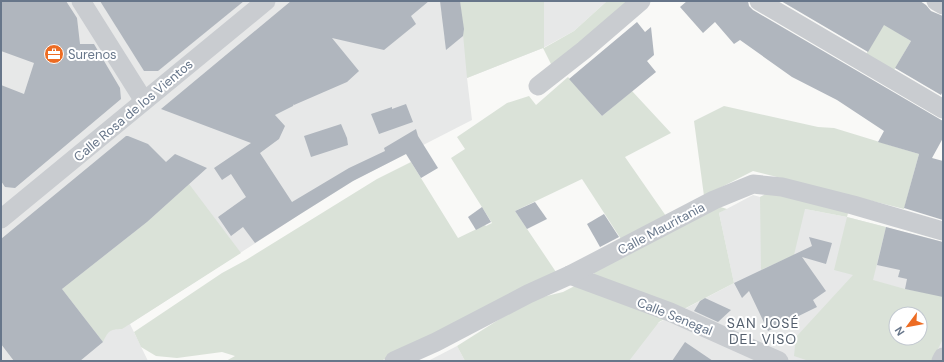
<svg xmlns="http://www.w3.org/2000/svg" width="944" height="362" viewBox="0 0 944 362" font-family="'DM Sans',sans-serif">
	<rect width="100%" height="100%" fill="#f9f9f7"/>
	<g fill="#e7e8e8" fill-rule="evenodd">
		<path d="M1,1H607L574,31L543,48L467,78L472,120L353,181L302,213L130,324L148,361H1Z"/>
		<path d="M753,195L760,197L764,195L805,209L847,217L943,242V361H586L734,283L719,213ZM896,314H920V338H896Z"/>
		<path d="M457,346L465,361H428Z"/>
	</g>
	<g fill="#dae2d8" fill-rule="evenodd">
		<path d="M460,1H544V48L574,31L607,1H631L552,66L543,48L467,78Z"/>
		<path d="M884,24L911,41L893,72L865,56Z"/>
		<path d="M568,77L602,116L632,91L671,133L625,157L666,216L621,239L582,179L515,211L556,272L381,361H226L235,356L222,352L177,358L156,356L141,347L134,332L222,273L246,260L377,179L411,162L458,238L485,225L486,226L492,223L451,158L465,149L457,137L507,103L529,96L536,105Z"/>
		<path d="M724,106L818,127L834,128L919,154L904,209L753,171L704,196L694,121Z"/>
		<path d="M189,184L241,253L122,329C109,329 108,332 103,342L62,289L147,222Z"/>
		<path d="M767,190L849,209L847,217L886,227L873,280L905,289L943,296V339L932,361H809L794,356L796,337L853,275L834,270L847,217L805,209L794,255L761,270L760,197L764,195ZM896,314H920V338H896Z"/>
		<path d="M717,206L727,209L719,213L734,283L659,322L629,361H465L457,346L530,300L563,292L594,276V271Z"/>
	</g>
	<g fill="#b0b6be">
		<path d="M1,1H66L77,18L80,44H94L120,88L121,99L15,188L5,187L1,181V85L24,94L34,63L1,51Z"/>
		<path d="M100,1H244L158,71H144Z"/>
		<path d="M291,1H429L411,16L416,24L384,50L332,38L359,71L347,82L294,105V104L293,106L275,115L285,126L279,139L260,153L292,202L349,168L385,151L384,148L416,129L418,136L438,168L421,178L406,154L353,181L302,213L255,243L243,227L231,236L218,217L246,197L231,174L222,180L214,168L251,143L161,109Z"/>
		<path d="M440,1H460L464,29L463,36L446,50Z"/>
		<path d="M687,1H748L749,6L753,10L943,121V138L932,158L943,161V220L904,208L919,154L878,142L884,131L837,100L792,77L740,40L734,44L715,22L703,33L680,7Z"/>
		<path d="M781,1H920L926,5L931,11L943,16V91L941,95L895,68L911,41L884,25L868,52Z"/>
		<path d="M637,22L645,32L651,27L654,55L647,61L656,72L602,116L569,79Z"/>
		<path d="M406,104L413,122L379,134L371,114L392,107V109Z"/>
		<path d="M341,124L347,138L348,145L311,157L304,136Z"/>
		<path d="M126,136H128L148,144L166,162L175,154L207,168L147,222L62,289L103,342L80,361H14L1,344V239Z"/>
		<path d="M535,202L547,219L527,229L515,211Z"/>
		<path d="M482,207L491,222L476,230L468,217Z"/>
		<path d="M604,214L619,237L600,247L587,224Z"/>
		<path d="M886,227L943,242V297L905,289L907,279L898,277L900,270L877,265Z"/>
		<path d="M809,237L832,243L826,264L802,257L826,291L813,300L817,307L768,331L749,291L742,298L734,283L812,246Z"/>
		<path d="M705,298L731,310L718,322L694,311L700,301Z"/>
		<path d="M685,342L713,361H672Z"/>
	</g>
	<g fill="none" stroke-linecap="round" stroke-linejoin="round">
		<g stroke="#c9ccd0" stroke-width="19">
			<path d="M81,1L144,101"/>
			<path d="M759,1L943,109"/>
			<path d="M936,1L943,5"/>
			<path d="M538,86L584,50L641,1"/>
			<path d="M1,219L266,1"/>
			<path d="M570,275L670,312L779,361"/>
			<path d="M394,361L436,342L528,294L570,275L714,200L753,184L782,187L853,205L943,231"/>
			<path d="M941,361L943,357"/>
		</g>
	</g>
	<defs>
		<g id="office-disc" transform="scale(1)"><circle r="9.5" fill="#ed6c23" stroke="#fff"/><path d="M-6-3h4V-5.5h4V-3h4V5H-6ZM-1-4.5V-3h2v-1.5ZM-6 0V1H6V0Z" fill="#fff"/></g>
	</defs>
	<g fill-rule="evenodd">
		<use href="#office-disc" x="54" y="54"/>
	</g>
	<g text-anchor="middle" stroke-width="4" stroke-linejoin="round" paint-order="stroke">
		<g font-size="13" fill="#67768a" stroke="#fff" text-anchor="start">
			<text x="68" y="59">Surenos</text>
		</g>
		<g font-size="13" fill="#67768a" stroke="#fff">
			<text transform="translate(133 110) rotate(-40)" y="5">Calle Rosa de los Vientos</text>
			<text transform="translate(661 228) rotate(-28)" y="5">Calle Mauritania</text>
			<text transform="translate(675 316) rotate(22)" y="5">Calle Senegal</text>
		</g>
		<g font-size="14" letter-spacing="1" fill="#55606e" stroke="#fff">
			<text x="763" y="328">SAN JOSÉ<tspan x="763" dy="16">DEL VISO</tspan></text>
		</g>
	</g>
	<rect width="944" height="362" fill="none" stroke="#67768a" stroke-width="4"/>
	<g transform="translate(908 326) rotate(238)"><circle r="19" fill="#ffffff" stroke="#c2c8d0"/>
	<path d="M0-3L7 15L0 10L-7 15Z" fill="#ed6c23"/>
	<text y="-6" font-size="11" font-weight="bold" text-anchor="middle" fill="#67768a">N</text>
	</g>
</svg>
